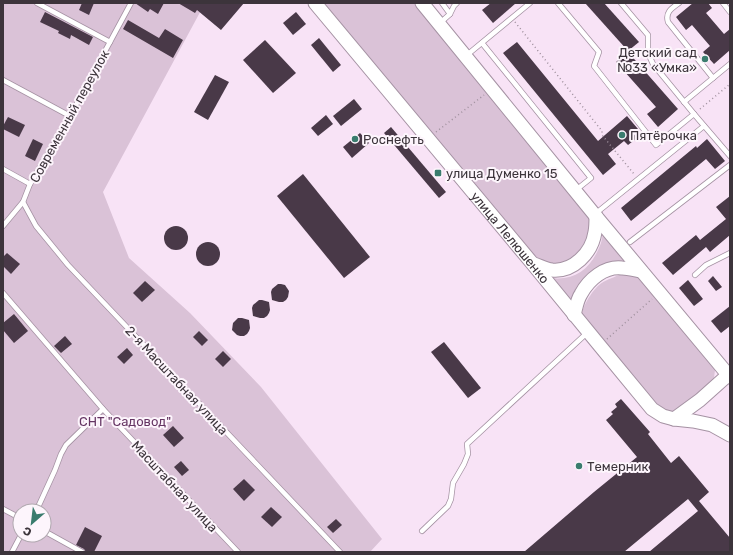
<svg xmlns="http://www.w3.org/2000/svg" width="733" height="555" viewBox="0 0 733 555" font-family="Rubik,sans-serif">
	<rect width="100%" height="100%" fill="#f8e3f6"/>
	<g fill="#dac2d7" fill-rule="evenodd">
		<path d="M3,3H205L103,192L129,258L190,313L261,387L382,539L370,552H3ZM20,511H44V535H20Z"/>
		<path d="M324,3H415L589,213L592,234L576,259L558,265L541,260L532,254Z"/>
		<path d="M603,228L633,265C626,265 618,262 611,263C591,264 577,286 570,303L551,278C577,281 592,267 601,243C602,239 603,233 603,228Z"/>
		<path d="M619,275H635L641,278L715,370L714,378L710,384L673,413L654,407L582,317C581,308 592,291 599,285C605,280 612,278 619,275Z"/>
	</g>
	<g fill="#493948">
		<path d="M82,3H94L89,15L79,10Z"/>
		<path d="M135,3H164L158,14L150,9L148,12Z"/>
		<path d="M178,3H244L221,30L197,10L195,13Z"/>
		<path d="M491,3H516L493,23L482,10Z"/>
		<path d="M585,3H604L639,42L628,51Z"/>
		<path d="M693,3H708L712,8L706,13L724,34L730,29V50L714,64L703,52L710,46L692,25L686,30L676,17Z"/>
		<path d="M45,12L93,37L89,45L71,35L70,39L58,33L59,31L40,22Z"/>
		<path d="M296,12L306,24L293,35L283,23Z"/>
		<path d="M128,20L159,38L165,29L183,40L173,58L123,29Z"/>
		<path d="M319,38L341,65L333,72L311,45Z"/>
		<path d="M265,40L296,73L273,93L243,60Z"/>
		<path d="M517,42L598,141L627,116L638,129L633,133L637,138L628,145L624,141L608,154L616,164L603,175L503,53Z"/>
		<path d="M628,52L678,109L658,127L647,114L656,107L616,62Z"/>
		<path d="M215,75L229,82L208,120L194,112Z"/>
		<path d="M354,99L362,109L341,126L333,116Z"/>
		<path d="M326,115L333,124L318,136L311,128Z"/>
		<path d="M8,117L25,125L19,137L3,129V126Z"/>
		<path d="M391,127L446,192L439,198L384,133Z"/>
		<path d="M360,133L369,143L352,158L343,147Z"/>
		<path d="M33,139L43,144L35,161L25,156Z"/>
		<path d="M707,139L725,161L715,169L706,159L631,221L621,208L696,146L697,148Z"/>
		<path d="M303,174L370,257L344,278L277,196Z"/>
		<path d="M730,196V235L710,252L706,247L673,275L662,263L696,235L700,240L726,219L716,207Z"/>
		<circle cx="176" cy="238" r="12"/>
		<circle cx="208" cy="254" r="12"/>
		<path d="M7,253L20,264L11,274L3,266V257Z"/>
		<path d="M713,276L722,287L716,291L708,281Z"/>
		<path d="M688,280L703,299L694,306L679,288Z"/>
		<path d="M145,281L155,290L142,302L133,293Z"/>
		<path d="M278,284H281L285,285L289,291L288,297L286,300L283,302H279L272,300L271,292L272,289Z"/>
		<path d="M259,300H262L269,302L270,310L269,313L267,316L264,318H260L253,316L252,308L253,305Z"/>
		<path d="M730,306V326L721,333L711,321Z"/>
		<path d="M14,314L28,331L14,343L3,330V323Z"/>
		<path d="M238,318H242L249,320L250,328L249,331L247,334L244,336H240L237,335L232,330L233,323Z"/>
		<path d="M199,331L208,340L202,346L193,337Z"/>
		<path d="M65,336L72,344L61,353L54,346Z"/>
		<path d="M444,342L481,388L468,398L431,352Z"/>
		<path d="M127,348L133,355L124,364L117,357Z"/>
		<path d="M223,351L231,359L223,367L215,359Z"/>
		<path d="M621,399L650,432L648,434L671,463L679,456L709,492L699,501L730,538V552H649L698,511L688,499L624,552H524L594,492L637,457L606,420L613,414L611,412L617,407L615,404Z"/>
		<path d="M173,426L184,438L174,447L163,435Z"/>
		<path d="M181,461L189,470L182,476L174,467Z"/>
		<path d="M244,479L255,490L244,501L233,489Z"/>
		<path d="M271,507L282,517L272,527L261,517Z"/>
		<path d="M336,519L342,525L333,533L327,527Z"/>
		<path d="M85,527L102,536L94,552H86L84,549L76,545Z"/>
	</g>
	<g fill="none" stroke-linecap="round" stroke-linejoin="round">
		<g stroke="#a592a3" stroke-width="6">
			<g id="lane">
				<path d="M37,3L110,42"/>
				<path d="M442,3L450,14L454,6L457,3"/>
				<path d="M558,3L599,52L594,66L656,145L694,114"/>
				<path d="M621,3L648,35V53L653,64L694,114L730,156"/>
				<path d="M679,3C672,8 665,12 668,22L713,78"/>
				<path d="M723,3L730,12"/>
				<path d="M440,23L450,14"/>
				<path d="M482,43L591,178L576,190"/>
				<path d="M467,55L530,3"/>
				<path d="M3,80L70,116"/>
				<path d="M684,102L730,64"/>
				<path d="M3,169L30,184"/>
				<path d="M23,202L36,226L68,265L340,552"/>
				<path d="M595,214L704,126"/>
				<path d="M3,226L23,202L30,184L70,116L131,3"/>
				<path d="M630,242L730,165"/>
				<path d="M695,275L706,265L730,253"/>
				<path d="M3,293L103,409L238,552"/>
				<path d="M3,509L20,518"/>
				<path d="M35,511L39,505L55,470L61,454L66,445L103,409"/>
				<path d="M44,531L82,552"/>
				<path d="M422,531L448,506L451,499L453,483L464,464L468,454L467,444L588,332"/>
				<path d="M12,552L21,535"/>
			</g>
		</g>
		<g stroke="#a592a3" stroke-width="15">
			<g id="secondary">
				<path id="s1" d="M315,3L532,263L600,346L652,409L663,416L674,419L693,421L712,425L730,435"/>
				<path d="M422,3L594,214L730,377"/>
				<path d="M534,264C540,266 545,269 552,270C573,272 592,253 595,232C596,227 596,222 596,216"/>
				<path d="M574,315C576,308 577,300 581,294C589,279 605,266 622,268C628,268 635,270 641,271"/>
				<path d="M674,419L700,400L728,375"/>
			</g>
		</g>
		<g stroke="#a0919e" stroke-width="1.5" stroke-dasharray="1 3" stroke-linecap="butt">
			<path d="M515,22L602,131V135L634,174"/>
			<path d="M700,109L730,84"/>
			<path d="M436,132L484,95"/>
			<path d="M607,339L652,299"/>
		</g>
		<use href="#lane" stroke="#fff" stroke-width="4.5"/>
		<use href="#secondary" stroke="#fff" stroke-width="13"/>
	</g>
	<g fill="#3a7c6e" stroke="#fdf5fc" stroke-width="1.5">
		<circle cx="705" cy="59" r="4"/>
		<circle cx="622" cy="135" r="4"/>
		<circle cx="355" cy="139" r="4"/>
		<rect x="434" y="169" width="8" height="8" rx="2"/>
		<circle cx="579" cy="466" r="4"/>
	</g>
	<g text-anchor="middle" stroke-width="4" stroke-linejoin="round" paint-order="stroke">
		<g font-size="13" fill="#3c343b" stroke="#fdf5fc" text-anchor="start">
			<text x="697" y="57" text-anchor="end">Детский сад<tspan x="697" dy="15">№33 «Умка»</tspan></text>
			<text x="630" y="140">Пятёрочка</text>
			<text x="363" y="144">Роснефть</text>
			<text x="446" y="178">улица Думенко 15</text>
			<text x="587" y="471">Темерник</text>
		</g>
		<g font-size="13" fill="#3c343b" stroke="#fdf5fc">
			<text transform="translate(69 116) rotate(-61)" y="5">Современный переулок</text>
			<text dy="5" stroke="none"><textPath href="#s1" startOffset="305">улица Лелюшенко</textPath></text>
			<text transform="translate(177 380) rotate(47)" y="5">2-я Масштабная улица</text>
			<text transform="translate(175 486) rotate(47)" y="5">Масштабная улица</text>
		</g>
		<g font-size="13" fill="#653563" stroke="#fdf5fc">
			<text x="125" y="426">СНТ "Садовод"</text>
		</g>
	</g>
	<rect width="733" height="555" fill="none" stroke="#3c343b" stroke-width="8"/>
	<g transform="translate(32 523) rotate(208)"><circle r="19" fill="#fdf5fc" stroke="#b0a8af"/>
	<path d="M0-3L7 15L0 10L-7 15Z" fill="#3a7c6e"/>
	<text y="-6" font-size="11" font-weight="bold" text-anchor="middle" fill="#3c343b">С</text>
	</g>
</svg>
